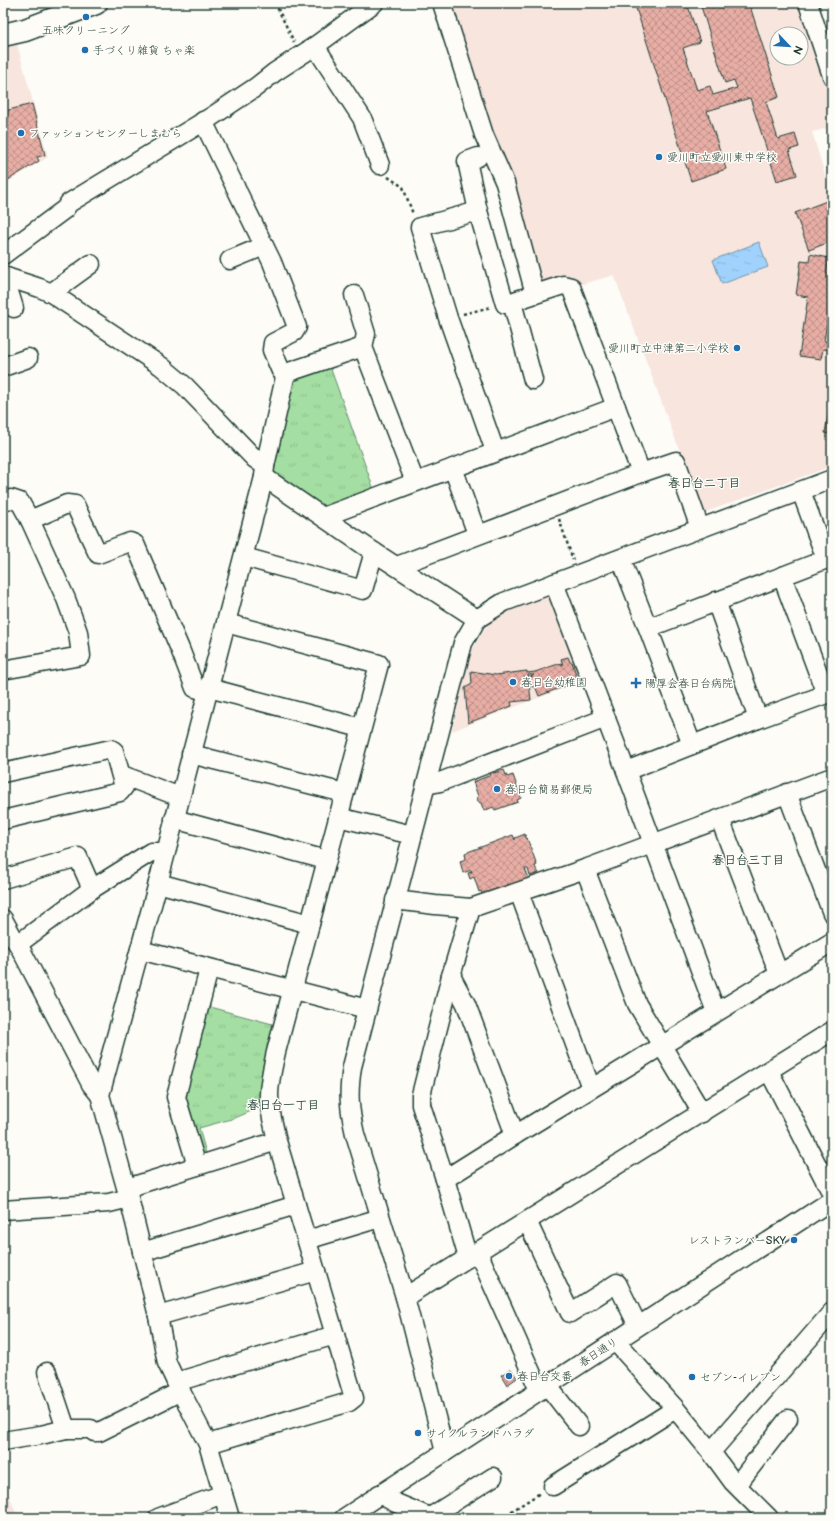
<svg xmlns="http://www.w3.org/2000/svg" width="835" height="1521" viewBox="0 0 835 1521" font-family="'Balsamiq Sans','Klee One',sans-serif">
	<defs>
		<pattern id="park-tufts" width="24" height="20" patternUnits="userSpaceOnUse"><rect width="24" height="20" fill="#a5dea3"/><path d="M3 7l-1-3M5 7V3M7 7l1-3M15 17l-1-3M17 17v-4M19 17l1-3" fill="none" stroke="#8ebf8d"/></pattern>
		<pattern id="water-ripples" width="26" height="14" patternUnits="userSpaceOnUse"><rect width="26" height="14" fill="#a1d2fd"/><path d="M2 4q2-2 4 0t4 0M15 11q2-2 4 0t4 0" fill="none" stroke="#8ab5d9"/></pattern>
		<pattern id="building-cross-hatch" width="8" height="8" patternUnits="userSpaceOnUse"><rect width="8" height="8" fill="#e8aea5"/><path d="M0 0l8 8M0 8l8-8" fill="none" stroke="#bb8f87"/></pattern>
	</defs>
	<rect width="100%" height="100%" fill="#fdfcf7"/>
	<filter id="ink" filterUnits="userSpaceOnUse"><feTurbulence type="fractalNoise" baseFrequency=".025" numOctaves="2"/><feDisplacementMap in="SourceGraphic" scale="8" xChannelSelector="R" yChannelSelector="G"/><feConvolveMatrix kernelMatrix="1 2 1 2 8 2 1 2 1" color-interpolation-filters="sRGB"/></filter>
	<g filter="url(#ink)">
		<g fill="#f7e5de" fill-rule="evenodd">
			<path d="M447,3H805L832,89V127L812,132L832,198V466L703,513L614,275L576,286L574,277L545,288L536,283ZM777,34H801V58H777Z"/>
			<path d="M17,44L48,157L3,185V48Z"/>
			<path d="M552,595L585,680L452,731L470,655L482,632L490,623L507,611Z"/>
			<path d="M3,1480L18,1518H3Z"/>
		</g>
		<g fill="url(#park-tufts)" stroke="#628e6c">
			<path d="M329,364L374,490L326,511L268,472L291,378Z"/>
			<path d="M206,1006L276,1025L263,1106L235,1118L199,1128L207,1157L200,1159L182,1095Z"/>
		</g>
		<path fill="url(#water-ripples)" stroke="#6d96ad" d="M759,242L768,267L722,284L713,260Z"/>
		<g fill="url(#building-cross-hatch)" stroke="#1f3d34">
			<path d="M642,3H687L700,42L683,48L697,90L710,86L713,95L737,88L734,80L725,83L700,3H749L779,97L766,102L778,139L795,134L799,147L789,150L797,175L777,181L750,98L707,111L726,169L691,181L635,5Z"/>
			<path d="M32,104L45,155L37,157L39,161L3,183V110L5,111Z"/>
			<path d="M832,199V241L809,250L795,213Z"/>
			<path d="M810,254L829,258L826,273H832V292L824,341L832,342V350L823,349L821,359L799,356L808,297L796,295L801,261L809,262Z"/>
			<path d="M829,410H832V434L825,433Z"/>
			<path d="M568,657L570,662H572L578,681L539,696L535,686L532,687L529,678L534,675H528L531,700L511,702L512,706L468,723L465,688L472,684L471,671L496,675L527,671V673L535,672L561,663L562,665H563L561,659Z"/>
			<path d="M493,770L494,773L504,770L507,777L513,775L521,798L517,800L518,802L495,810L493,807L484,811L481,803L478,802L477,798L478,796L473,782L491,775L489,772Z"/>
			<path d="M525,834L526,838H527L537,865L535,866L536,869L539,873L530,876L528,869H525L530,881L484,898L481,891L479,892L474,877L470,879L468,873L472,872L471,870L463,873L460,861L466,859L465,853L513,835L515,840V838Z"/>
			<path d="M511,1369L517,1378L507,1385L501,1375Z"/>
		</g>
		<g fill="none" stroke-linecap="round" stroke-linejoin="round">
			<g stroke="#1f3d34" stroke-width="21">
				<g id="minor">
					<path d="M442,3L484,135L505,183L535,294"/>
					<path d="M808,3L832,76"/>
					<path d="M315,46L362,118L380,165"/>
					<path d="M203,121L272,262L297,327L294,332L273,343L272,350L281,371L286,373"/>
					<path d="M478,211L420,227L448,318L495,451"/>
					<path d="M3,255L65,209L69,203L211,117L256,87L275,72L315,46L374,3"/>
					<path d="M230,260L264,246"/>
					<path d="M3,276L40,288L51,293L161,366L185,386L255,459L265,466L264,477L374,552L477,619"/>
					<path d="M7,277L6,282L14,308"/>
					<path d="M51,293L91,264"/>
					<path d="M354,295L366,334L363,347"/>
					<path d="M512,302L533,380"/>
					<path d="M3,367L28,358"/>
					<path d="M616,407L641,473"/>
					<path d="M265,466L286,373L363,347L415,482"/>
					<path d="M453,468L477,534"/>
					<path d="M801,491L826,559"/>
					<path d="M3,501L11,499L20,502L30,520L66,599L78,632L81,656L3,670"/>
					<path d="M323,517L616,407L571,287L563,285L505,304L478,211L467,161L478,157"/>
					<path d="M30,520L67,504L75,505L98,554L130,542L135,544L180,649L195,688L208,692"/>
					<path d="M244,557L363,590L374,552"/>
					<path d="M621,559L648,628L832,557"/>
					<path d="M397,566L641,473L676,461L700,528"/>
					<path d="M782,576L826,694"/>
					<path d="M554,583L626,771"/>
					<path d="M716,601L758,719"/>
					<path d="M648,628L692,745"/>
					<path d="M209,688L361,728"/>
					<path d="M191,754L344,793"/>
					<path d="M3,773L111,749L114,751L124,787L120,792L3,820"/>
					<path d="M122,775L180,797"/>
					<path d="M426,785L440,782L606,718"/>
					<path d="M787,793L832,913"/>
					<path d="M338,817L412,835"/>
					<path d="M174,819L326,860"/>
					<path d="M720,819L779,974"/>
					<path d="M585,869L637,1004L702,1113"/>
					<path d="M3,879L78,857L92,889"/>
					<path d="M158,883L310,924"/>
					<path d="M519,892L591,1088"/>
					<path d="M395,900L435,905L471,908L585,869L832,777"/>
					<path d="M3,919L14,939L18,944L92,889L151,852H165"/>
					<path d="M18,944L91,1084L100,1095"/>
					<path d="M140,950L367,1009"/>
					<path d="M451,976L466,1004L515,1135"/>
					<path d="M716,1012L626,771L758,719L832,692"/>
					<path d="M769,1071L832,1194"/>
					<path d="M197,1166L176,1097L209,969"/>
					<path d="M445,1179L421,1105V1095L451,976L471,908"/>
					<path d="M127,1188L277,1141"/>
					<path d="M129,1198L158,1316L167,1363L176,1382L335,1335L277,1141C274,1126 269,1111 269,1095C269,1081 273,1066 276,1052L379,664L226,623"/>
					<path d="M3,1210L109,1203L129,1198L100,1095L158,883L264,477"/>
					<path d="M527,1221L570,1313L617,1283L638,1326"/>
					<path d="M307,1240L380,1218"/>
					<path d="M142,1252L296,1205"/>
					<path d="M478,1252L539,1390"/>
					<path d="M468,1258L445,1179L515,1135L832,942"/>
					<path d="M405,1297L832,1031"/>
					<path d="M158,1316L316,1271"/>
					<path d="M615,1341L674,1407L711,1452L733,1482L769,1518"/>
					<path d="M47,1372L66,1429"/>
					<path d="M176,1382L208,1444L230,1518"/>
					<path d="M547,1385L579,1426"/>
					<path d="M3,1441L41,1435L66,1429H91L94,1432H99L181,1391"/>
					<path d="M208,1444L349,1402L354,1398L335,1335"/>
					<path d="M445,1452L405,1297L355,1134C349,1108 348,1093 352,1067L463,643L477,619L504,602L832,479"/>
					<path d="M711,1452L832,1312"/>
					<path d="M737,1485L788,1419"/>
					<path d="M553,1486L669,1413L674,1407"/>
					<path d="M379,1494L396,1503L432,1518"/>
					<path d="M430,1517L493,1477"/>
					<path d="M158,1518L223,1494"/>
					<path d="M344,1518L832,1200"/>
				</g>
			</g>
			<g stroke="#1f3d34" stroke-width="25">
				<path id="major" d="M3,35L25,30L96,3"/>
			</g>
			<g stroke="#1f3d34" stroke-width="2.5" stroke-dasharray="3 3" stroke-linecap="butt">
				<path d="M275,3L294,42"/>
				<path d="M388,177L403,187L413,214"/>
				<path d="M463,314L491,307"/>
				<path d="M559,519L573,560"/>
				<path d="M501,1518L540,1493"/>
			</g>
			<use href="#minor" stroke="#fdfcf7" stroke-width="18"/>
			<use href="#major" stroke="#fdfcf7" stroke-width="22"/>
		</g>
	</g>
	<g fill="#1f6fb2" stroke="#fdfcf7" stroke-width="1.5">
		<circle cx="86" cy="17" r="4"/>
		<circle cx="85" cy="50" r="4"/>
		<circle cx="21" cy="133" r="4"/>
		<circle cx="659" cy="157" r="4"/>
		<circle cx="737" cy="348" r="4"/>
		<circle cx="513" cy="682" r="4"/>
		<path d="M634 677h4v4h4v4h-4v4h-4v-4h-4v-4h4z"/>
		<circle cx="497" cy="789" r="4"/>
		<circle cx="794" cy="1240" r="4"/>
		<circle cx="509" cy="1376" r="4"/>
		<circle cx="692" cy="1377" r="4"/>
		<circle cx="418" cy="1433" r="4"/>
	</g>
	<g text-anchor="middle" stroke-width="3" stroke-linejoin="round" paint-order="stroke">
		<g font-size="11" fill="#1f3d34" stroke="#fdfcf7" text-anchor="start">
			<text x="86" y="34" text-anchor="middle">五味クリーニング</text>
			<text x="93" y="54">手づくり雑貨 ちゃ楽</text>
			<text x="29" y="137">ファッションセンターしまむら</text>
			<text x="667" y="161">愛川町立愛川東中学校</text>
			<text x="729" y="352" text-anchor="end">愛川町立中津第二小学校</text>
			<text x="521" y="686">春日台幼稚園</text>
			<text x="645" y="687">陽厚会春日台病院</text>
			<text x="505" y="793">春日台簡易郵便局</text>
			<text x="786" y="1244" text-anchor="end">レストランバーSKY</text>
			<text x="517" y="1380">春日台交番</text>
			<text x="700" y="1381">セブン-イレブン</text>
			<text x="426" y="1437">サイクルランドハラダ</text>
		</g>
		<g font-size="11" fill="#1f3d34" stroke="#fdfcf7">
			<text transform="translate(598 1352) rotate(-33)" y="4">春日通り</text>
		</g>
		<g font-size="12" font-weight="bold" fill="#1f3d34" stroke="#fdfcf7">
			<text x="704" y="487">春日台二丁目</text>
			<text x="748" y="864">春日台三丁目</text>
			<text x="283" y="1109">春日台一丁目</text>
		</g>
	</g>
	<rect width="835" height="1521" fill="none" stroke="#fdfcf7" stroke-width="16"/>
	<rect x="8" y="8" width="819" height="1505" fill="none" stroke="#1f3d34" stroke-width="1.5" filter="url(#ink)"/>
	<g transform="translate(789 46) rotate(115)"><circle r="19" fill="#fdfcf7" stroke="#a4b0a9"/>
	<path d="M0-3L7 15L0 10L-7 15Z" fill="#1f6fb2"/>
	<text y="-6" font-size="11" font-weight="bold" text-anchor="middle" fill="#1f3d34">N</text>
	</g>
</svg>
